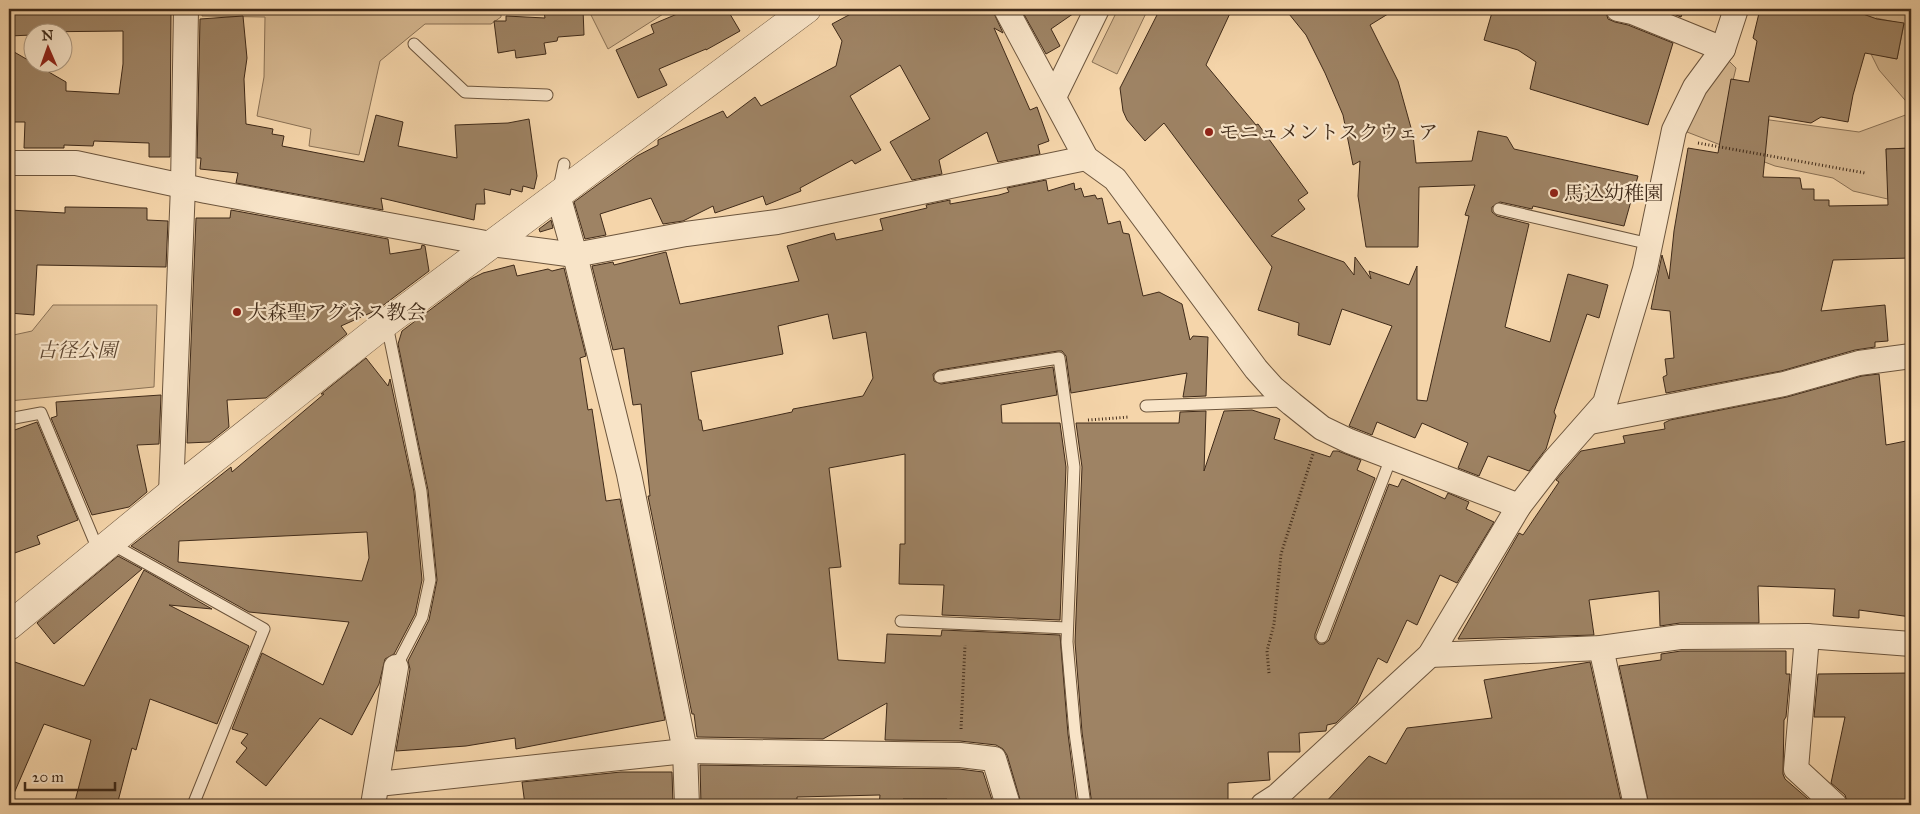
<svg xmlns="http://www.w3.org/2000/svg" width="1920" height="814" viewBox="0 0 1920 814" font-family="'IM FELL Great Primer','Noto Serif JP',serif">
	<rect width="100%" height="100%" fill="#f5d5aa"/>
	<filter id="stains"><feTurbulence type="fractalNoise" baseFrequency=".004" numOctaves="4"/><feColorMatrix values="0 0 0 0 .2 0 0 0 0 .09 0 0 0 0 .02 0 0 0 .5 -.17"/></filter>
	<radialGradient id="worn" r=".72"><stop offset=".6" stop-color="#630" stop-opacity="0"/><stop offset="1" stop-color="#630" stop-opacity=".3"/></radialGradient>
	<g fill="#d6b891" stroke="#8a7155" fill-rule="evenodd">
		<path d="M202,9H501V17L491,24H425L380,61L359,155L309,146L311,129L257,116L264,77L265,17L202,16Z"/>
		<path d="M588,9H671L608,49Z"/>
		<path d="M1118,9H1148L1117,74L1092,62Z"/>
		<path d="M1836,9H1911V107L1879,70L1863,38L1830,22ZM1876,18L1904,24L1897,59L1887,57L1870,48Z"/>
		<path d="M1729,61L1736,68L1725,114L1859,132L1911,113V148L1886,149L1887,171L1911,170V196L1892,200L1853,191L1833,178L1775,166L1687,132L1698,94Z"/>
		<path d="M53,305H157L154,387L9,401V336L32,331Z"/>
	</g>
	<g fill="#9e8364" stroke="#3f2a19" fill-rule="evenodd">
		<path d="M9,9H171L170,157H149V143L94,141L93,146L64,145V148H24L25,122H9V49L66,82V91L119,94L123,64V31L32,32V35L9,36Z"/>
		<path d="M558,9H583L584,35L558,37L557,41L544,43L546,54L516,58L515,50L498,53L494,21H506V16L545,18L544,12L557,11Z"/>
		<path d="M689,9H727L740,31L706,50V49L659,69L667,85L638,98L616,50L654,33L651,25Z"/>
		<path d="M860,9H992L1003,33L994,28L1030,110L1037,107L1049,141L1038,145L1040,154L998,162L987,132L939,160L942,174L912,180L890,142L930,119L900,65L850,96L881,150L855,164L852,160L800,188L801,191L766,205L763,196L715,213L713,206L683,221L663,224L651,198L600,214L606,235L585,239L574,202L637,156L658,145V140L723,111L727,118L755,97L761,106L836,66L842,41L832,24Z"/>
		<path d="M1021,9H1080L1051,29L1060,46L1046,54Z"/>
		<path d="M1160,9H1232L1206,65L1256,125L1258,124L1308,193L1298,200L1305,209L1271,236L1344,262L1354,275L1355,257L1371,279L1369,271L1409,285L1417,266V400L1427,401L1469,216L1465,215L1475,185L1419,187L1418,247H1366L1358,196L1360,161L1353,165L1343,115L1325,73L1306,35L1285,9H1396L1370,25L1398,81L1413,135L1416,163L1472,161L1478,131L1507,137L1514,149L1638,176L1624,226L1533,206L1532,209L1500,202L1492,207V212L1497,216L1529,224L1505,327L1550,342L1568,274L1608,285L1599,318L1587,314L1554,412L1556,416L1546,449L1529,471L1488,456L1479,476L1458,468L1468,443L1422,423L1415,438L1377,422L1372,435L1349,426L1392,326L1342,309L1330,345L1298,335L1299,323L1258,310L1272,267L1164,123L1145,141L1127,120L1123,111L1120,88Z"/>
		<path d="M1493,9H1605L1608,19L1615,22L1628,25L1673,43L1648,125L1530,89L1536,62L1518,50L1484,40Z"/>
		<path d="M1661,9H1684L1681,17Z"/>
		<path d="M1760,9H1849L1877,19L1904,23L1897,59L1865,53L1853,95L1848,122L1821,117L1811,123L1769,116L1763,177L1800,178L1802,189H1814V200H1829V206L1888,205L1886,149L1911,148V258L1833,260L1821,311L1885,305L1888,341L1875,342V347L1855,350L1781,371L1666,393L1663,377L1667,375L1665,359L1674,358L1670,311L1651,309L1662,255L1669,279L1674,231L1688,148L1718,153L1731,79L1749,82L1757,41L1753,38Z"/>
		<path d="M243,16L247,58L244,79L246,124L273,129L272,134L284,136L282,146L364,162L376,115L403,122L398,146L457,158L455,125L508,123L529,119L537,176L534,189L523,186L522,192L511,189L510,195L484,189L485,204H476L474,220L381,198L383,210L236,183L238,173L200,169L201,158H197L200,19Z"/>
		<path d="M1046,180L1048,191L1074,183L1075,190L1081,188L1084,197L1095,195L1097,199L1102,198L1108,224L1120,221L1123,233L1129,234L1143,296L1159,292L1182,304L1190,340L1193,336L1208,337L1206,396L1183,397L1187,373L1071,393L1066,356L1062,351H1058L939,370L933,374L934,381L941,384L1053,367L1057,395L1001,405L1002,423H1060L1066,467L1060,620L942,615L944,585L899,584L900,544H905V454L829,468L841,567L829,568L838,660L885,663L887,634L941,636L942,630L1060,635L1068,734L1077,805H1029L1028,803H1021L1007,755L1003,749L996,745L960,741L885,740L887,703L823,739L697,737L694,714H692L648,496H650L641,404L633,405L624,348L613,350L592,266L613,262L614,265L666,252L680,304L799,281L787,246L834,233L836,240L883,230L880,219L927,208L926,205L950,200V204L999,195L1009,192L1007,188ZM828,314L833,339L866,332L873,378L863,396L793,409L792,412L703,431L701,420H699L691,372L783,354L778,326Z"/>
		<path d="M65,207L147,208V220L168,221L166,267L37,265L34,315L9,313V210L65,213Z"/>
		<path d="M231,210L388,239L390,254L421,249L422,245L425,246L429,271L377,310L341,326L347,334L266,398L227,400L229,427L210,442L187,443L196,218H230Z"/>
		<path d="M551,220L553,228L540,232L539,229Z"/>
		<path d="M514,265L517,276L548,269L552,271L564,268L586,356L580,358L588,410L592,409L606,501L620,499L665,720L516,749L515,738L466,746L396,751L410,669L408,661L429,620L437,580L428,490L398,344L402,331L471,279L483,273Z"/>
		<path d="M366,358L388,386L390,379L414,492L422,580L415,614L394,654L385,659L379,684L352,735L320,718L266,786L236,762L247,748L241,743L248,734L232,729L262,653L323,685L349,622L249,612L131,546L231,467L232,472L324,394H321ZM367,532L369,558L362,581L178,562L179,541Z"/>
		<path d="M1879,374L1886,445L1906,441L1911,464V617L1859,610V618L1833,616L1835,589L1758,586L1759,623H1680L1660,626L1659,591L1589,600L1594,635L1458,639L1519,533L1523,535L1559,482L1556,480L1581,451L1625,443L1623,436L1665,429L1664,423L1670,420L1787,397L1862,376Z"/>
		<path d="M161,395L159,444L137,445L147,492L129,507L92,515L51,418L57,416L56,402Z"/>
		<path d="M1252,410L1280,419L1274,439L1330,457L1333,451H1338L1361,460L1357,470L1375,478L1315,634V639L1319,644H1324L1329,640L1389,484L1398,487L1402,479L1445,499L1448,493L1469,502L1466,509L1494,522L1457,583L1440,575L1417,625L1407,620L1387,663L1378,658L1357,703L1336,723L1327,725L1326,731L1299,733L1300,752H1268L1270,780L1228,783V805H1092L1082,732L1075,642L1082,467L1076,423H1179L1180,412L1206,411L1204,471L1224,411Z"/>
		<path d="M37,422L78,520L37,536L40,544L9,555V432Z"/>
		<path d="M118,556L142,569L54,644L37,623Z"/>
		<path d="M144,570L212,609L169,605L249,646L217,724L150,699L136,750L132,748L117,805H74L91,740L44,724L9,805V660L84,686Z"/>
		<path d="M1681,651H1786V674H1790L1786,717L1784,720L1783,774L1785,779L1815,805H1649L1619,666L1661,660V654Z"/>
		<path d="M1590,662L1622,805H1323L1369,756L1386,764L1407,728L1492,718L1484,680Z"/>
		<path d="M1911,673V805H1848L1845,795L1831,783L1845,717H1814L1818,674Z"/>
		<path d="M700,765L959,769L983,772L993,803H947V799H903V805H879L880,795L797,797V805H701Z"/>
		<path d="M621,772H672L673,805H525L522,782Z"/>
	</g>
	<g fill="none" stroke-linecap="round" stroke-linejoin="round">
		<g stroke="#6c553d" stroke-width="13">
			<g id="service">
				<path d="M414,44L465,92L547,95"/>
				<path d="M559,188L564,164"/>
				<path d="M1499,209L1650,244"/>
				<path d="M387,325L421,491L430,580L422,617L396,667"/>
				<path d="M940,377L1059,358L1074,467L1067,642L1075,733L1085,805"/>
				<path d="M1146,406L1284,401"/>
				<path d="M9,419L41,413L99,552"/>
				<path d="M110,543L264,629L193,805"/>
				<path d="M901,621L1067,628"/>
				<path d="M1322,637L1391,458"/>
			</g>
		</g>
		<g stroke="#6c553d" stroke-width="26">
			<g id="minor">
				<path d="M1006,9L1086,158L1115,179L1256,369L1273,388L1292,404L1322,428L1349,441L1519,506"/>
				<path d="M1618,9L1632,12L1723,49"/>
				<path d="M1054,97L1097,9"/>
				<path d="M9,163H76L206,191L491,244L575,255L686,234L777,222L1086,158"/>
				<path d="M558,195L575,255L629,474L685,751L687,805"/>
				<path d="M1590,422L1784,384L1859,363L1911,356"/>
				<path d="M171,493L183,186L186,9"/>
				<path d="M1807,636L1796,769L1835,805"/>
				<path d="M1601,648L1636,805"/>
				<path d="M1430,655L1601,648L1680,637L1807,636L1911,644"/>
				<path d="M378,784L685,751L960,755L994,759L1008,805"/>
				<path d="M373,805L396,667"/>
				<path d="M1263,805L1277,796L1430,655L1519,506L1553,462L1605,403L1645,269L1674,130L1695,87L1723,49L1736,9"/>
			</g>
		</g>
		<g stroke="#6c553d" stroke-width="29">
			<path id="tertiary" d="M9,626L171,493L386,323L807,9"/>
		</g>
		<g stroke="#3f2a19" stroke-width="3" stroke-dasharray="1 2.5" stroke-linecap="butt">
			<path d="M1698,143L1865,173"/>
			<path d="M1088,420L1129,417"/>
			<path d="M1269,673L1267,651L1274,624L1281,554L1313,454"/>
			<path d="M961,729L965,645"/>
		</g>
		<use href="#service" stroke="#f8e4c8" stroke-width="11"/>
		<use href="#minor" stroke="#f8e4c8" stroke-width="24"/>
		<use href="#tertiary" stroke="#f8e4c8" stroke-width="28"/>
	</g>
	<g fill="#8f2418" stroke="#f8e4c8" stroke-width="2">
		<circle cx="1209" cy="132" r="5"/>
		<circle cx="1554" cy="193" r="5"/>
		<circle cx="237" cy="312" r="5"/>
	</g>
	<g text-anchor="middle" stroke-width="4.5" stroke-linejoin="round" paint-order="stroke">
		<g font-size="20" fill="#3f2a19" stroke="#f8e4c8" text-anchor="start">
			<text x="1219" y="139">モニュメントスクウェア</text>
			<text x="1564" y="200">馬込幼稚園</text>
			<text x="247" y="319">大森聖アグネス教会</text>
		</g>
		<g font-size="20" font-style="italic" fill="#5d4631" stroke="#f8e4c8">
			<text x="77" y="357">古径公園</text>
		</g>
	</g>
	<rect width="1920" height="814" fill="none" stroke="#f5d5aa" stroke-width="30"/>
	<rect x="10" y="10" width="1900" height="794" fill="none" stroke="#3f2a19" stroke-width="2.5"/>
	<rect x="15" y="15" width="1890" height="784" fill="none" stroke="#3f2a19"/>
	<g transform="translate(48 48) rotate(358)"><circle r="24" fill="#f8e4c8" stroke="#ae9a82"/>
	<path d="M0-4L9 19L0 12L-9 19Z" fill="#8f2418"/>
	<text y="-8" font-size="14" font-weight="bold" text-anchor="middle" fill="#3f2a19">N</text>
	</g>
	<path d="M25 782v8h90v-8" fill="none" stroke="#3f2a19" stroke-width="2.5"/>
	<text x="32" y="782" font-size="15" fill="#3f2a19" stroke="#f8e4c8" stroke-width="4" paint-order="stroke">20 m</text>
	<rect width="100%" height="100%" filter="url(#stains)"/>
	<rect width="100%" height="100%" fill="url(#worn)"/>
</svg>
